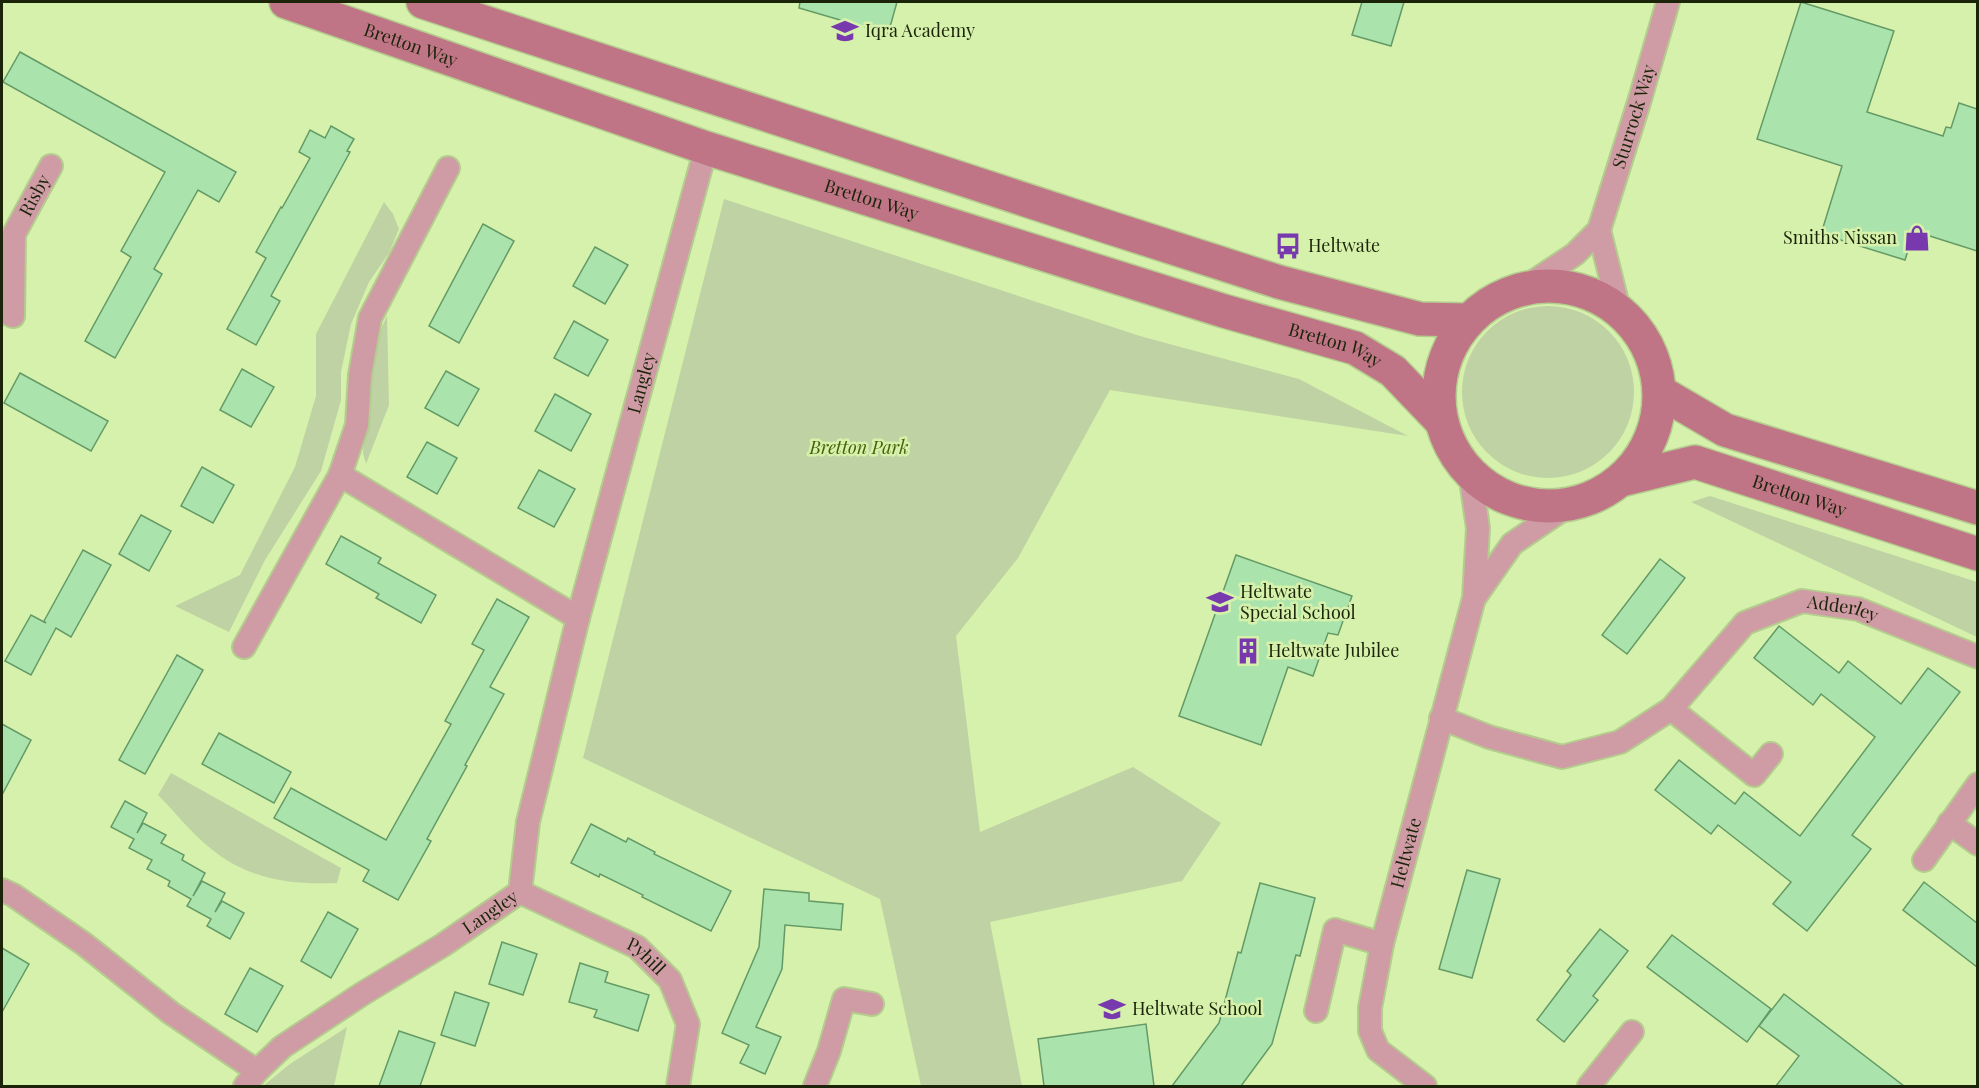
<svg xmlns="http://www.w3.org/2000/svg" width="1979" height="1088" viewBox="0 0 1979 1088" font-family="'Playfair Display',serif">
	<rect width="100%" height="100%" fill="#d6f1ab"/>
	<g fill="#bfd2a3">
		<path d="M724,199L1140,336L1299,379L1408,436L1110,390L1018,558L956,636L980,832L1133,767L1221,823L1182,881L990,922L1022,1086H921L880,899L583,758Z"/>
		<path d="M384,202L393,214L399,229L389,253L369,282L351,324L341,372V400L321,471L265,560L229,632L175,606L240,575L295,467L316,396V334Z"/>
		<circle cx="1548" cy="392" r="86"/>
		<path d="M387,316L389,405L366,464L363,453L370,360L377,337Z"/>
		<path d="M1710,496L1977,582V637L1691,502Z"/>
		<path d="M171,773L341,868L337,883C290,885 247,879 210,848C191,833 175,812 158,795Z"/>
		<path d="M347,1027L334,1086H263L290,1064Z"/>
	</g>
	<g fill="#aae3ab" stroke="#649a66" stroke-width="1.5">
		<path d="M800,2H897L888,34L799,8Z"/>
		<path d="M1362,2H1404L1391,46L1352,35Z"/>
		<path d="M1801,2L1894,31L1867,112L1943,136L1946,127L1951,128L1959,103L1977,109V251L1914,231L1905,260L1821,234L1842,166L1757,139Z"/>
		<path d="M20,52L236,172L219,202L198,190L154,269L162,274L115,358L85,341L131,257L121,251L165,172L3,82Z"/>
		<path d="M331,126L354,139L347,151L350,152L271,296L280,301L256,345L227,329L266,258L256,252L281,207L282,208L310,158L299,152L310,130L325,138Z"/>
		<path d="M483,224L514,241L459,343L429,326Z"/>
		<path d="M595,247L628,265L605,304L573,286Z"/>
		<path d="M574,321L608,340L588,376L554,358Z"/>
		<path d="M242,369L274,387L251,427L220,410Z"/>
		<path d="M446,371L479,389L458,426L425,408Z"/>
		<path d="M20,373L108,421L91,451L4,403Z"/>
		<path d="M555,394L591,414L571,451L535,431Z"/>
		<path d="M427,442L457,458L437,494L407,477Z"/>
		<path d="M202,467L234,485L213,523L181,506Z"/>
		<path d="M539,470L575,489L554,527L518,508Z"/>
		<path d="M141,515L171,531L149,571L119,554Z"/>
		<path d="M341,536L381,558L378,563L436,595L421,623L376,598L379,594L326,564Z"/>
		<path d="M83,550L111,565L71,637L56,628L31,675L5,661L31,615L46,623L44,621Z"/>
		<path d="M1236,555L1352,596L1338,635L1328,633L1313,676L1288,667L1261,745L1179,716Z"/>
		<path d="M1660,559L1685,578L1627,654L1602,635Z"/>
		<path d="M497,599L529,617L490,687L504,694L465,765L467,766L427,839L431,841L398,900L363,881L369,870L274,818L291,788L386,840L451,724L445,721L484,650L472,644Z"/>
		<path d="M1779,626L1839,673L1848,661L1901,704L1928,668L1960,692L1852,835L1871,849L1807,931L1773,904L1791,882L1718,825L1711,834L1655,790L1679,760L1735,804L1744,792L1800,836L1875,737L1821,694L1813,705L1754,658Z"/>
		<path d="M177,655L203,670L145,774L119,760Z"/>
		<path d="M2,724L31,740L2,795Z"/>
		<path d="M219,733L291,772L274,803L202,764Z"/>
		<path d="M125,801L147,813L137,833L143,823L166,835L161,843L184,855L182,860L205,873L193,896L202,881L225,893L215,912L222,901L244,913L230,939L207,926L211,919L187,906L191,899L168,886L170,881L147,869L152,860L129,848L134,839L111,827Z"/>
		<path d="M591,824L626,842L628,838L655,852L654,854L731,891L711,931L642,897L643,895L600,874L599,877L571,863Z"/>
		<path d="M1467,870L1500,879L1472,978L1439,969Z"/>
		<path d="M1924,882L1977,923V967L1903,910Z"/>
		<path d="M1260,883L1315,898L1300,956L1296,955L1272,1044L1241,1086H1172L1219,1023L1238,952L1241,953Z"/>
		<path d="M764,889L809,893V901L843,904L841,930L785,925L782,969L756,1027L781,1037L765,1074L740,1063L749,1045L722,1033L759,947Z"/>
		<path d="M328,912L358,929L331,978L301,961Z"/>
		<path d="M1600,929L1628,951L1593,996L1598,1000L1564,1042L1537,1020L1571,975L1567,971Z"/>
		<path d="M1672,935L1771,1009L1747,1042L1647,967Z"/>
		<path d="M502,942L537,954L523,995L489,984Z"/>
		<path d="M2,948L29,964L2,1012Z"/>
		<path d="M580,963L608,972L605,982L649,995L638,1031L594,1017L597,1010L569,1002Z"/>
		<path d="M250,968L283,986L257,1032L225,1014Z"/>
		<path d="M455,992L489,1003L475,1046L441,1035Z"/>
		<path d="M1784,994L1904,1086H1776L1799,1056L1759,1026Z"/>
		<path d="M1146,1024L1154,1086H1044L1038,1039Z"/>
		<path d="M399,1031L435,1043L420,1086H379Z"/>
	</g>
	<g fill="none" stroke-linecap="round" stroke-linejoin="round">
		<g stroke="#b4cc8e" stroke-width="26">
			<g id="street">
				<path d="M1599,230L1619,310"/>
				<path id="s1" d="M1524,288L1575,254L1599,230L1640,99L1668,2"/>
				<path id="s2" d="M2,311L13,316L14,234L51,166"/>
				<path d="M340,475L578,618"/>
				<path d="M1475,597L1512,544L1569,505"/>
				<path d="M244,647L340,475L357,425L360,375L370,318L448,168"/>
				<path d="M1671,709L1754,775L1771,754"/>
				<path id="s3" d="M1441,718L1489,737L1562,757L1620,742L1671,709L1745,623L1802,601L1858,609L1978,657"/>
				<path d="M1949,823L1978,844"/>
				<path d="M1924,860L1978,784"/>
				<path d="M2,890L13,895L84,944L171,1013L257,1071"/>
				<path id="s4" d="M520,892L637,947L670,980L688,1024L678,1086"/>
				<path d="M1316,1011L1335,930L1382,944"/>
				<path id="s5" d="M245,1086L257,1071L282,1047L362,994L443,945L520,892L528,822L578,618L706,148"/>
				<path d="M815,1086L829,1051L844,999L872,1004"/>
				<path id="s6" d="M1425,1086L1378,1050L1370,1031V1008L1382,944L1474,598L1478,528L1470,473"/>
				<path d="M1589,1086L1632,1032"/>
			</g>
		</g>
		<g stroke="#b4cc8e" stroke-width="36">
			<g id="secondary">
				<path id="s7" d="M286,2L706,148L1224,311L1355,348L1393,371L1441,421"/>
				<path d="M423,2L1108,227L1279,282L1420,319L1466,320"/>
				<circle cx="1549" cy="396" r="110"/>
				<path d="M1660,392L1725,430L1978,508"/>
				<path id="s8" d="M1621,480L1695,462L1978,554"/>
			</g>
		</g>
		<use href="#street" stroke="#cf9ba5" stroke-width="22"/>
		<use href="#secondary" stroke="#c07586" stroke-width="33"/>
	</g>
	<defs>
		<g id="school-bare" transform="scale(2.07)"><path d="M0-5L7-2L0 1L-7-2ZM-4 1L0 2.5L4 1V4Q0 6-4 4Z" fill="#7839ae" stroke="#d6f1ab" stroke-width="2.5" paint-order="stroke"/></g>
		<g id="shop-bare" transform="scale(2.07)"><path d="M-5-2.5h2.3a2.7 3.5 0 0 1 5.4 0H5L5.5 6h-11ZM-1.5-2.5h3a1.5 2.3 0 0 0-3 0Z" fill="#7839ae" stroke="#d6f1ab" stroke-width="2.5" paint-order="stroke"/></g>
		<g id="bus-bare" transform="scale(2.07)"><path d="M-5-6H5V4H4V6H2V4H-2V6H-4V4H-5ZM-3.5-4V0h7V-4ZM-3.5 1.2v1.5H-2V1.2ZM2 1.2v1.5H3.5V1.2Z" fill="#7839ae" stroke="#d6f1ab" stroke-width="2.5" paint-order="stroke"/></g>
		<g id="building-bare" transform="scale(2.07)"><path d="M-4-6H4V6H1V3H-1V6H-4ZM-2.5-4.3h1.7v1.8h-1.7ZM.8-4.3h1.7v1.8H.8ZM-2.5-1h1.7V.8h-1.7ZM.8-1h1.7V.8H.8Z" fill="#7839ae" stroke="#d6f1ab" stroke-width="2.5" paint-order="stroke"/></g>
	</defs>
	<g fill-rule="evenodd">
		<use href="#school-bare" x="845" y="31"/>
		<use href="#shop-bare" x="1917" y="238"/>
		<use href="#bus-bare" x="1288" y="246"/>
		<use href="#school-bare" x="1220" y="602"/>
		<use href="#building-bare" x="1248" y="651"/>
		<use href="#school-bare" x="1112" y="1009"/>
	</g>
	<g text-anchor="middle" stroke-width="5" stroke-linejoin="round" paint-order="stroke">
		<g font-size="18" fill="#1b2409" stroke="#d6f1ab" text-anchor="start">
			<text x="865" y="37">Iqra Academy</text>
			<text x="1897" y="244" text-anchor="end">Smiths Nissan</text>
			<text x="1308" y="252">Heltwate</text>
			<text x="1240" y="598">Heltwate<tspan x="1240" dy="21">Special School</tspan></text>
			<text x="1268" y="657">Heltwate Jubilee</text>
			<text x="1132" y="1015">Heltwate School</text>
		</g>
		<g font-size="18" fill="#1b2409" stroke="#d6f1ab">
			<text dy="6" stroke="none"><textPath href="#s7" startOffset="132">Bretton Way</textPath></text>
			<text dy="6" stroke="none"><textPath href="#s1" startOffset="214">Sturrock Way</textPath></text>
			<text dy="6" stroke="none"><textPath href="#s2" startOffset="138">Risby</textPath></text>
			<text dy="6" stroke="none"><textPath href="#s7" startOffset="618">Bretton Way</textPath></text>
			<text dy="6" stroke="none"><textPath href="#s7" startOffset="1104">Bretton Way</textPath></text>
			<text dy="6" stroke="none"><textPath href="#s5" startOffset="862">Langley</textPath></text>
			<text dy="6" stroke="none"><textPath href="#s8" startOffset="186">Bretton Way</textPath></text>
			<text dy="6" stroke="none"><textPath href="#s3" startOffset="464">Adderley</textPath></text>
			<text dy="6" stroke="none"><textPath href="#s6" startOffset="262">Heltwate</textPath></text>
			<text dy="6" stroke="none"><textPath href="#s5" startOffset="302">Langley</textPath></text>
			<text dy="6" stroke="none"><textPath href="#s4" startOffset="142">Pyhill</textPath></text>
		</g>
		<g font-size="18" font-style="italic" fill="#476007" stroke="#d6f1ab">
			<text x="859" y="454">Bretton Park</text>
		</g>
	</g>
	<rect width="1979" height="1088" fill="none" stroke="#1b2409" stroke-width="6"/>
</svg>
